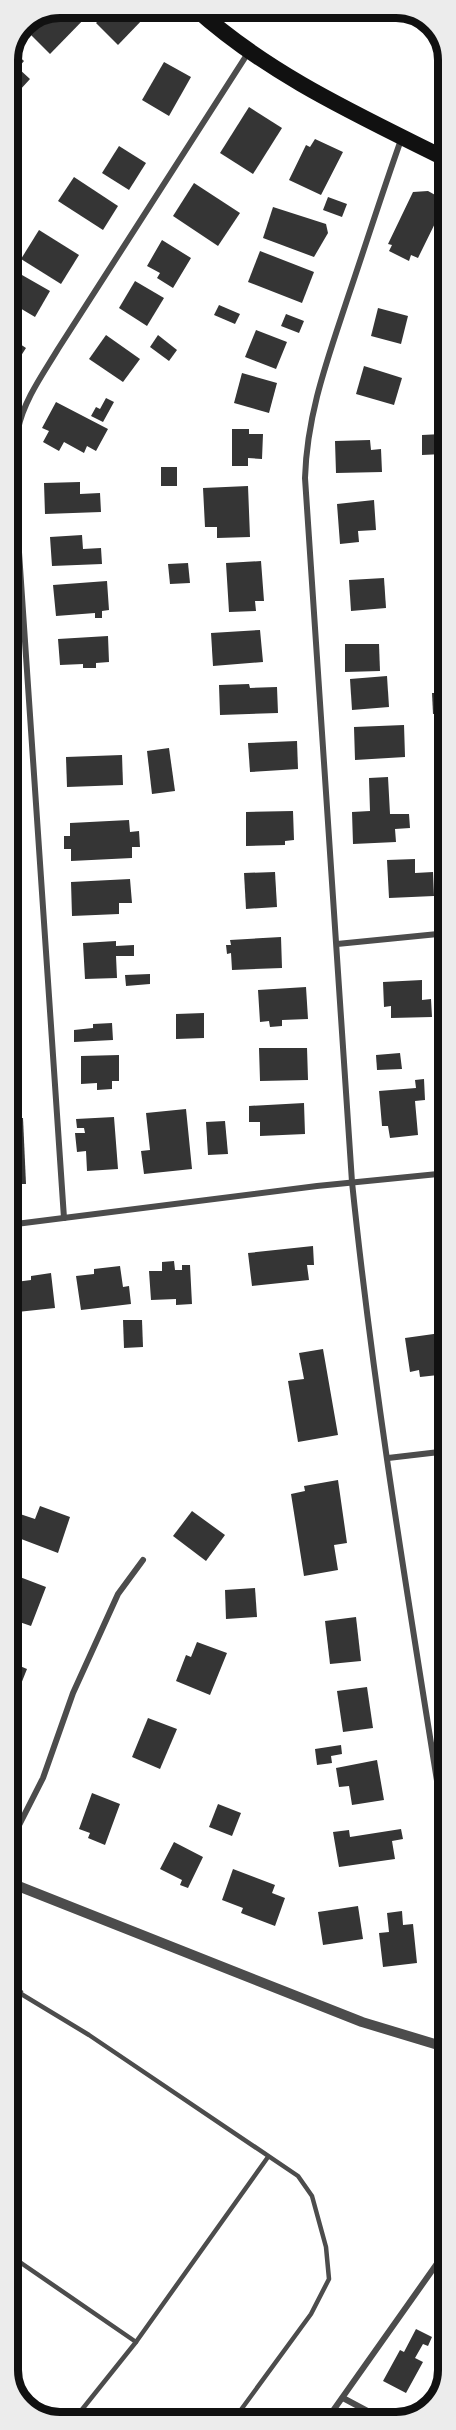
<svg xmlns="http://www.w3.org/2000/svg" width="456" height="2430" viewBox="0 0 456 2430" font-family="Literata,serif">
	<rect width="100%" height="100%" fill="#fff"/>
	<g fill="#353535">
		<path d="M60,8H82L89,14L50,54L28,32L46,13Z"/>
		<path d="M112,8H133L144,18L118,45L96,23Z"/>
		<path d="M12,50L24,61L18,68L30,79L8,103V60Z"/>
		<path d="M164,62L191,77L169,116L142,100Z"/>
		<path d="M249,107L282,128L253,174L220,153Z"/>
		<path d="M315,139L343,152L321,195L289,180L306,145L310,147Z"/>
		<path d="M119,146L146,163L129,190L102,173Z"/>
		<path d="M74,177L118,206L103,230L58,201Z"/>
		<path d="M194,183L240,213L218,246L173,216Z"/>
		<path d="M428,191L446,201L418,258L411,255L409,261L389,251L392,245L388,244L413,192Z"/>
		<path d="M328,197L347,204L342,217L323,210Z"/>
		<path d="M273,207L326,224L328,233L314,257L263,238Z"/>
		<path d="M39,230L79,255L61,284L21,259Z"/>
		<path d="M162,240L191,258L173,288L157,278L160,273L147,266Z"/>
		<path d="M260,251L314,272L302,303L248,282Z"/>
		<path d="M8,267L50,291L35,317L8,301Z"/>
		<path d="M135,281L164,298L147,326L119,308Z"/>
		<path d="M219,305L240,314L235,324L214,315Z"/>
		<path d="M378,308L408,316L401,344L371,336Z"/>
		<path d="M286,314L304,321L299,333L281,326Z"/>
		<path d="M256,330L287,342L276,369L245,357Z"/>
		<path d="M106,335L140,359L123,382L89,359Z"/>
		<path d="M158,335L177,350L169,361L150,347Z"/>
		<path d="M17,342L26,348L8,376V344L13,347Z"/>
		<path d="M364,366L402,378L394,405L356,394Z"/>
		<path d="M242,373L277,383L269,413L234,403Z"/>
		<path d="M106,398L114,402L103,422L91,416L96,407L100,409Z"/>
		<path d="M56,402L108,429L96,451L87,446L84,453L64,442L59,451L43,442L49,431L42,428Z"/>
		<path d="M232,429H249V434H263L262,459L248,458V466H232Z"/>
		<path d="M442,434L443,454L422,455V435Z"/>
		<path d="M370,440L371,450L381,449L382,472L336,473L335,441Z"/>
		<rect x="161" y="467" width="16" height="19"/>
		<path d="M80,482V494L100,493L101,512L45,514L44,483Z"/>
		<path d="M248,486L250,537L217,538V527H205L203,488Z"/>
		<path d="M374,500L376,530L358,531L359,542L340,544L337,504Z"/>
		<path d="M82,535L83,549L101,548L102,564L52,566L50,537Z"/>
		<path d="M261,561L264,601H255L256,611L229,612L226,563Z"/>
		<path d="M188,563L190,583L170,584L168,564Z"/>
		<path d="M384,578L386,608L351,611L349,580Z"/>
		<path d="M107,581L109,610L102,611V618H95V613L56,616L53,585Z"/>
		<path d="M260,630L263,662L213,666L211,633Z"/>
		<path d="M108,636L109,662L96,663V668H83V664L60,665L58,639Z"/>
		<path d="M345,644H379L380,671L345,672Z"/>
		<path d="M387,676L389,707L352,710L350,679Z"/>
		<path d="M249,684L250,688L277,687L278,713L220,715L219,685Z"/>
		<path d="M432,693H448V713L433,714Z"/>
		<path d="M404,725L405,757L355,760L354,727Z"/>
		<path d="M297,741L298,769L250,772L248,743Z"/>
		<path d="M169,748L175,791L152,794L147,751Z"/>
		<path d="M122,755L123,785L67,787L66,757Z"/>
		<path d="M388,777L390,814H409L410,828L395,829L396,842L353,844L352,812L370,811L369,778Z"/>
		<path d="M293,811L294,840L285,841V845L246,846V812Z"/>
		<path d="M129,820L130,832L139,831L140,847H132V858L71,861V849H64V836H70V823Z"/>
		<path d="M8,845H12L14,885H8Z"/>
		<path d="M415,859V873L433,872L434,896L389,898L387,860Z"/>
		<path d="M275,872L277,907L246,909L244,873Z"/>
		<path d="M130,879L132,903H119V914L72,916L71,882Z"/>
		<path d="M12,910L14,943H8V911Z"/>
		<path d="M281,937L282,968L232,970L231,953L227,954L226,945H231L230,940Z"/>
		<path d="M116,941V946L134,945V956H116L117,978L85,979L83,943Z"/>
		<path d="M8,965H13L14,998H8Z"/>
		<path d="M150,974V984L126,986L125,975Z"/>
		<path d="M422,980V1000L431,999L432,1017L391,1018V1006L384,1007L383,982Z"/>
		<path d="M442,983H448V1008H443Z"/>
		<path d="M306,987L308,1019L282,1020V1026L270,1027L269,1021L260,1022L258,990Z"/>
		<path d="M204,1013V1038L176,1039V1014Z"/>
		<path d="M112,1023L113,1040L74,1042V1030L93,1028V1024Z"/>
		<path d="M259,1048H307L308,1080L260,1081Z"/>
		<path d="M400,1053L402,1069L377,1070L376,1055Z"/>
		<path d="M119,1055V1081H112V1089L97,1090V1083L81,1084V1056Z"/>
		<path d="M424,1079L425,1100L415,1101L418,1135L390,1138L388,1126H382L379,1091L416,1088L415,1080Z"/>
		<path d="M304,1103L305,1134L260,1136V1122H249V1106Z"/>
		<path d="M186,1109L192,1169L144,1174L141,1151L150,1150L146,1113Z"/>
		<path d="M114,1117L118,1169L87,1171L86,1151L77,1152L75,1133H85L84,1128H77L76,1119Z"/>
		<path d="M8,1118H23L26,1184H8Z"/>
		<path d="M225,1121L228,1154L208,1155L206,1122Z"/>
		<path d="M313,1246L314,1265H307L309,1280L252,1286L248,1253Z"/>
		<path d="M174,1261L175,1270H182V1265H190L192,1304L176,1305V1299L151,1300L149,1271H162V1262Z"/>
		<path d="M120,1266L123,1287L129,1286L131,1304L81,1310L76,1276L94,1274V1269Z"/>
		<path d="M51,1273L55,1308L8,1313V1283L31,1280V1276Z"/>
		<path d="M123,1320H142L143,1347L124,1348Z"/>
		<path d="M448,1332V1366L437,1368L438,1375L420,1377L419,1370L410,1372L405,1338Z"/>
		<path d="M323,1349L338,1435L298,1442L288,1381L304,1379L299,1353Z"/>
		<path d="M338,1480L347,1543L334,1545L338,1570L304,1576L291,1494L305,1491L304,1486Z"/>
		<path d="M40,1506L70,1517L58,1553L8,1534L14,1512L35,1519Z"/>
		<path d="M192,1511L225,1535L206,1561L173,1536Z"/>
		<path d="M12,1574L46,1587L31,1626L8,1618V1579H10Z"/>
		<path d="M255,1588L257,1617L226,1619L225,1590Z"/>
		<path d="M356,1617L361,1661L330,1664L325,1621Z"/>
		<path d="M197,1642L227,1653L210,1695L176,1681L186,1655L191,1657Z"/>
		<path d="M8,1661L27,1669L11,1709L8,1707Z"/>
		<path d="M367,1687L373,1728L343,1732L337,1691Z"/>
		<path d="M148,1718L177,1729L160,1769L132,1757Z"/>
		<path d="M341,1745L342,1754L331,1756L332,1763L317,1765L315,1749Z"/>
		<path d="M377,1760L384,1800L352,1805L349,1786L339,1787L336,1768Z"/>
		<path d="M92,1793L120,1804L105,1845L88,1838L90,1833L79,1829Z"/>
		<path d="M218,1804L241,1813L232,1836L209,1827Z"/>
		<path d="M401,1829L403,1839L392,1841L395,1859L339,1867L333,1832L349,1830L350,1837Z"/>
		<path d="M174,1842L203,1857L188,1888L180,1885L182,1880L160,1869Z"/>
		<path d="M233,1869L275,1885L272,1893L285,1898L275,1926L241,1913L243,1908L222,1900Z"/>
		<path d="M358,1906L363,1939L323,1945L318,1912Z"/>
		<path d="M402,1911L403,1925L413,1924L417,1963L383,1967L379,1933L389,1932L387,1913Z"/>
		<path d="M416,2329L432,2337L428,2346L423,2344L415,2358L423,2362L406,2393L383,2381L400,2350L404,2352Z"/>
		<path d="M444,2379L435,2405L428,2409Z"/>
	</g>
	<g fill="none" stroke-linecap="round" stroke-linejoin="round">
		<g stroke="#4c4c4c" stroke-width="4.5">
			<path d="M8,1986L89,2035L298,2176L312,2196L326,2247L329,2279L311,2314L232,2422"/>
			<path d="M8,2012L21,1992"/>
			<path d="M8,2254L136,2342"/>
			<path d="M72,2422L136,2342L268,2157"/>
		</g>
		<g stroke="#4c4c4c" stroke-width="6">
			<path d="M402,137C383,190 366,244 348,297C328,358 307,413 305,478L352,1182C375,1406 413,1628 448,1850"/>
			<path d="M337,944L448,933"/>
			<path d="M64,1218L16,508C15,482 13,455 18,429C24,400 43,374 58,349L248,53"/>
			<path d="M8,1225L317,1186L448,1173"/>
			<path d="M388,1458L448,1451"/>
			<path d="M8,1847L43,1778L73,1693L118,1594L143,1560"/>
			<path d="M343,2398L388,2422"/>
			<path d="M325,2422L448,2248"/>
		</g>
		<path stroke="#4c4c4c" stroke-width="10" d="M8,1882L362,2022L448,2048"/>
		<path stroke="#111" stroke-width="16" d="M195,8C269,75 360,116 448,160"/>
	</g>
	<path d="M0 0H456V2430H0ZM60 18H396A42 42 0 0 1 438 60V2370A42 42 0 0 1 396 2412H60A42 42 0 0 1 18 2370V60A42 42 0 0 1 60 18Z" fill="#ececec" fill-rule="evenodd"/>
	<path fill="none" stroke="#111" stroke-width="8" d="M60 18H396A42 42 0 0 1 438 60V2370A42 42 0 0 1 396 2412H60A42 42 0 0 1 18 2370V60A42 42 0 0 1 60 18Z"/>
</svg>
